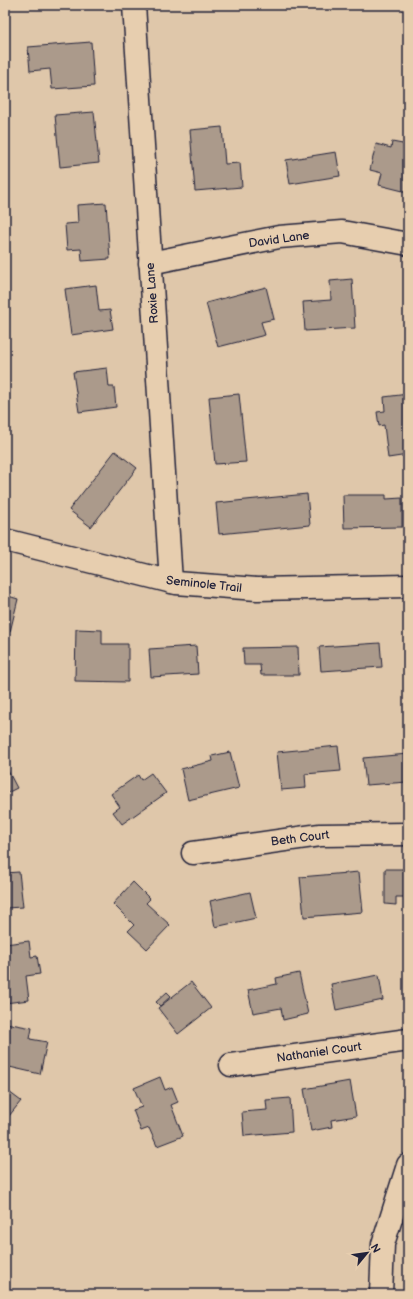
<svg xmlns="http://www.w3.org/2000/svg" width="413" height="1299" viewBox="0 0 413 1299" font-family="'Balsamiq Sans',sans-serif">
	<rect width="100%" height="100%" fill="#dfc7aa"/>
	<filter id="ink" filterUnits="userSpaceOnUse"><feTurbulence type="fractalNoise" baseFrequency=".025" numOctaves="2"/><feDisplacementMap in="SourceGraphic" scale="8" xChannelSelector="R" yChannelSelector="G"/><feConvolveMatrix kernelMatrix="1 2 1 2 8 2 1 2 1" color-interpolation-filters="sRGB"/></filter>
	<g filter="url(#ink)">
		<g fill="#ab9a8b" stroke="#22223b">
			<path d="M91,42L94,86L52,89L50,69L30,71L28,47Z"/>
			<path d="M94,112L99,163L60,167L55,115Z"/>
			<path d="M222,127L225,164L240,163L242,187L195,191L190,130Z"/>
			<path d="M392,142L408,145L407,192L379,185L382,173L370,170L376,144L391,148Z"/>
			<path d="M336,152L340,176L290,184L286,160Z"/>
			<path d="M106,203L110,259L82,261L81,249L67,250L65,224L78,223L77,205Z"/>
			<path d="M352,279L355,328L305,331L303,302L331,300L330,281Z"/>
			<path d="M96,285L99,311L110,310L113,329L71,335L65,289Z"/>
			<path d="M266,287L274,319L261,322L265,335L218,347L206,303Z"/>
			<path d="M406,322H408V351H405Z"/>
			<path d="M107,368L109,387H114L116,407L79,412L73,372Z"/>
			<path d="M239,394L246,462L215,464L209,397Z"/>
			<path d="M408,394V455L388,458L384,425L379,426L377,412L385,411L384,397Z"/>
			<path d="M115,451L137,468L91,527L69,510Z"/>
			<path d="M307,494L310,525L219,534L216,503Z"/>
			<path d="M343,495H386V499L402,498V527L344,528Z"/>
			<path d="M5,595L18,599L10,632L5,631Z"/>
			<path d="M76,629L102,630V644H128V682L75,681Z"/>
			<path d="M380,643L382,667L321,671L319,647Z"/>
			<path d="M196,646L198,674L151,677L149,649Z"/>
			<path d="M298,647L299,675H261L260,665H244L243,648Z"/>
			<path d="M338,746L341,771L305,774L306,788L281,790L277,752Z"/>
			<path d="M230,752L239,788L188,800L181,769L213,761L212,756Z"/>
			<path d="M408,754V782L366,785L363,758Z"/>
			<path d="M5,765L17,788L5,794Z"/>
			<path d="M151,773L166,793L122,824L113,812L120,807L111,794L138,775L141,780Z"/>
			<path d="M385,869H408V897H396V905L385,904Z"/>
			<path d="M19,872L23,907L5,908V873Z"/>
			<path d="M359,872L363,912L304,917L300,877Z"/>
			<path d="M133,882L150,899L146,903L170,925L147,949L128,931L134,925L113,904Z"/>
			<path d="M250,892L256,918L215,927L210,901Z"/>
			<path d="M29,941L31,957L37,956L40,974L26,976L29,1000L5,1003V944Z"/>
			<path d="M299,973L308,1014L283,1020L281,1008L253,1013L248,990L277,984L276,978Z"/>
			<path d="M379,975L383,1000L336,1010L331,984Z"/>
			<path d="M191,982L211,1008L178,1034L158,1008Z"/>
			<path d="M167,992L171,996L160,1006L156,1002Z"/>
			<path d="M6,1023L32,1028L30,1039L47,1042L40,1074L5,1066Z"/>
			<path d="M160,1077L165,1090L172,1087L178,1102L171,1105L183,1136L157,1146L149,1128L141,1131L133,1110L142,1107L134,1088Z"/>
			<path d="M350,1081L356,1116L331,1120L332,1127L311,1131L304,1089Z"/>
			<path d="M5,1089L21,1101L5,1121Z"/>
			<path d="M290,1098L292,1132L244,1136L242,1112L267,1110L266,1100Z"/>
		</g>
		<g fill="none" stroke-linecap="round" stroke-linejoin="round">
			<g stroke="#22223b" stroke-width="25">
				<g id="minor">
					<path d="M134,5L171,582"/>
					<path d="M150,263L279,237L342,232L408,244"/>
					<path d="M5,540L176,583L257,589L408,586"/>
					<path d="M193,853L320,835L408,834"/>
					<path d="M231,1065L408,1040"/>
					<path d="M381,1294L383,1244L408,1165"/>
				</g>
			</g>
			<use href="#minor" stroke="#e7ceaf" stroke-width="22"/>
		</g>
	</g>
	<g text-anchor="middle" stroke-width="3" stroke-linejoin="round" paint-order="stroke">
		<g font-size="12" fill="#22223b" stroke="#e7ceaf">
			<text transform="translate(279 239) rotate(-8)" y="4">David Lane</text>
			<text transform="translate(152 293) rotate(-94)" y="4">Roxie Lane</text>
			<text transform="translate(204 584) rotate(6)" y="4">Seminole Trail</text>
			<text transform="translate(300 838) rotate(-7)" y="4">Beth Court</text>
			<text transform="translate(319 1052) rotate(-8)" y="4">Nathaniel Court</text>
		</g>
	</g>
	<rect width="413" height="1299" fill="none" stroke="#e7ceaf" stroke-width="20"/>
	<rect x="10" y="10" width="393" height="1279" fill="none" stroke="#22223b" stroke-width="1.5" filter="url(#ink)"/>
	<g transform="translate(367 1253) rotate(61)" stroke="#e7ceaf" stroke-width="3" paint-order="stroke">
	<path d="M0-3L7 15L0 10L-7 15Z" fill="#22223b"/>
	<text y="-6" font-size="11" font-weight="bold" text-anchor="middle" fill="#22223b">N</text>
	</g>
</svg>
